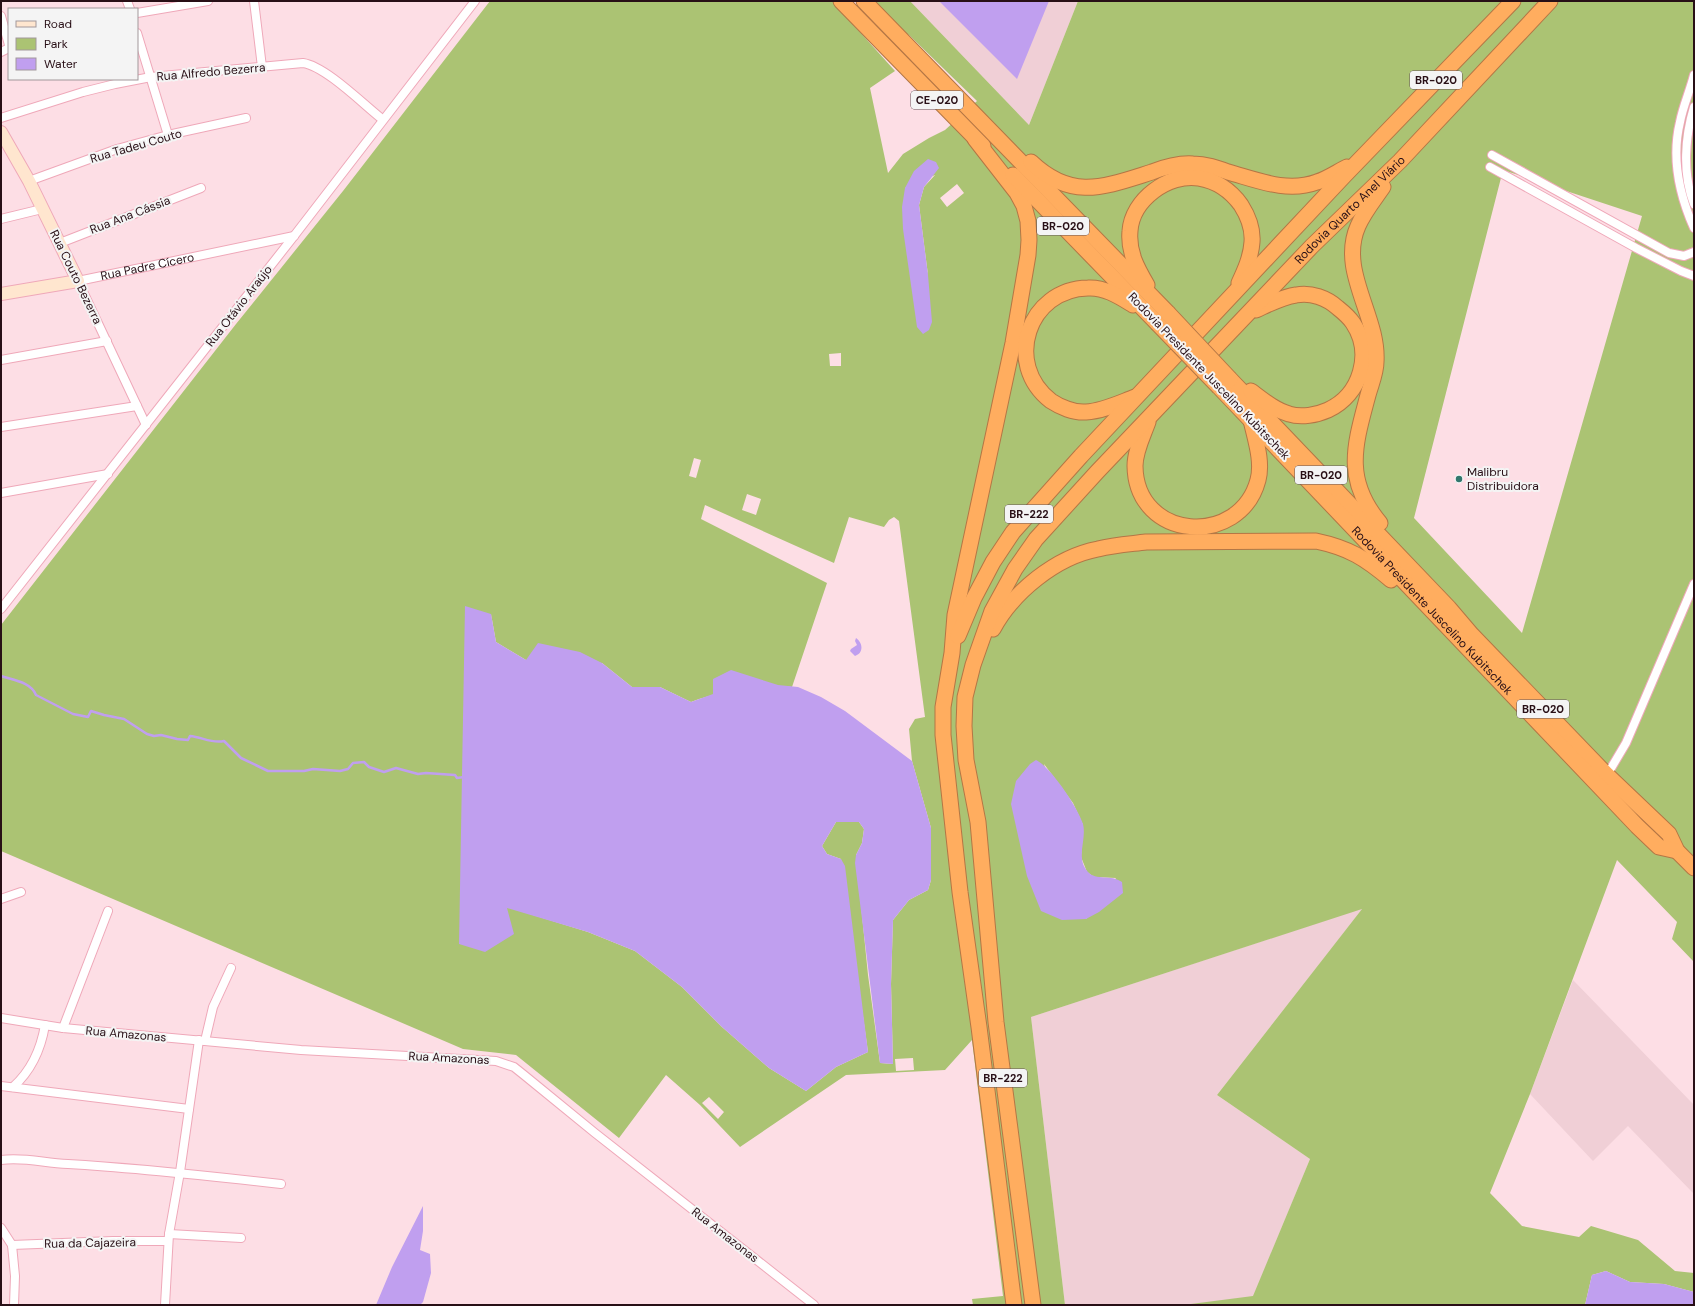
<svg xmlns="http://www.w3.org/2000/svg" width="1695" height="1306" viewBox="0 0 1695 1306" font-family="'DM Sans',sans-serif">
	<rect width="100%" height="100%" fill="#fddee5"/>
	<g fill="#f0cfd6">
		<path d="M910,1H1078L1029,125Z"/>
		<path d="M1363,908L1217,1095L1310,1159L1253,1297L1183,1305H1065L1031,1017Z"/>
		<path d="M1573,980L1694,1105V1194L1628,1126L1593,1161L1530,1094Z"/>
	</g>
	<path fill="#abc373" fill-rule="evenodd" d="M490,1H832L895,71L870,88L888,173L903,154L929,138L945,130L977,101L909,35L903,32L872,1H910L1029,125L1078,1H1694V962L1672,939L1677,922L1617,860L1530,1094L1490,1193L1522,1226L1579,1237L1591,1226L1638,1240L1675,1271L1694,1273V1292L1664,1284L1630,1282L1606,1271L1592,1275L1585,1305H1183L1253,1296L1310,1159L1217,1095L1362,909L1031,1017L1065,1305H973L972,1299L1003,1296L972,1040L945,1070L846,1075L740,1147L700,1105L666,1075L619,1138L516,1055L463,1049L1,851V625L236,324L343,191ZM1503,170L1642,216L1522,633L1414,518ZM935,175L924,187L919,205L928,275L905,188ZM957,184L964,193L947,207L940,198ZM841,353V366H830L829,354ZM694,458L701,460L696,478L689,476ZM747,494L761,499L756,515L742,510ZM705,505L834,563L849,517L884,527L889,520L894,517L899,521L925,717L915,719L909,729L912,761L931,828V880L928,890L909,900L893,920L891,984L893,1064L880,1063L868,975L856,855L862,843L864,829L859,822H836L822,846L827,854L841,859L868,1052L836,1067L806,1091L769,1068L722,1027L682,987L635,951L588,932L507,907L491,614L496,642L526,660L602,663L632,687H660L691,702C720,691 762,683 792,687L827,583L701,519ZM1044,764L1073,803L1083,825L1081,857L1087,872L1094,877L1116,878L1086,919ZM913,1058L914,1070L896,1071L895,1059ZM709,1097L724,1112L718,1119L702,1103Z"/>
	<g fill="#c09fef">
		<path d="M939,1H1049L1017,79Z"/>
		<path d="M928,159L936,162L939,168L924,187L919,205L928,275L932,322L929,330L923,334L917,327L903,229L902,207L905,188L914,171Z"/>
		<path d="M465,606L491,614L496,642L526,660L538,643L580,652L602,663L632,687H660L691,702L713,694V679L731,670L778,685L798,687L821,697L845,711L912,761L931,828V880L928,890L909,900L893,920L891,984L893,1064L880,1063L855,863L856,855L862,843L864,829L859,822H836L822,846L827,854L841,859L845,866L868,1052L836,1067L806,1091L769,1068L722,1027L682,987L635,951L588,932L507,908L514,934L485,952L459,944Z"/>
		<path d="M856,638C863,643 864,653 855,656L850,651L851,649L857,645L855,641Z"/>
		<path d="M1036,760C1051,767 1078,808 1083,824C1087,840 1075,858 1088,872C1096,881 1111,874 1122,882L1123,893L1099,912L1086,919L1062,920L1041,911L1027,876L1011,804L1016,781L1030,764Z"/>
		<path d="M423,1206V1231L420,1250L430,1254L431,1273L423,1302L420,1305H376L392,1267Z"/>
		<path d="M1606,1271L1630,1282L1664,1284L1694,1292V1305H1585L1592,1275Z"/>
	</g>
	<g fill="none" stroke-linecap="round" stroke-linejoin="round">
		<path stroke="#c09fef" stroke-width="2.5" d="M1,676C13,680 31,682 36,695L73,714L88,717L91,711L104,715L124,719L147,734L154,736L161,735L177,739L188,740L190,736C202,737 212,744 224,741L241,758L268,771H304L313,769L340,771L348,769L353,763L364,762L369,767L384,772L396,768L418,774L426,773L455,775L457,778L464,777"/>
		<g stroke="#efa8b9" stroke-width="10">
			<g id="street">
				<path d="M127,1L130,9"/>
				<path d="M254,1L262,67"/>
				<path d="M137,13L208,1"/>
				<path d="M1,16L9,45"/>
				<path d="M137,33L168,135"/>
				<path d="M1,52L9,48"/>
				<path d="M1694,75C1690,91 1683,106 1680,122C1671,159 1679,194 1694,228"/>
				<path d="M1694,107C1685,137 1682,173 1694,204"/>
				<path d="M1,118L83,92L115,84L151,77L303,63C325,66 363,104 382,119"/>
				<path d="M1492,155L1669,253L1684,256L1694,252"/>
				<path d="M1490,167L1636,248L1681,271L1694,276"/>
				<path d="M29,181L117,149L168,135L246,118"/>
				<path d="M1,219L42,209"/>
				<path d="M60,243L201,188"/>
				<path d="M1,360L107,341"/>
				<path id="s1" d="M146,425L78,281L294,236"/>
				<path d="M1,427L137,406"/>
				<path d="M1,493L108,474"/>
				<path d="M1,609L294,236L475,1"/>
				<path d="M1607,775L1626,743L1694,584"/>
				<path d="M1,899L21,892"/>
				<path d="M1,1018L63,1028L301,1050L496,1061L514,1067L524,1075L595,1133L814,1305"/>
				<path d="M63,1028L108,911"/>
				<path d="M205,1041L213,1007L231,968"/>
				<path d="M1,1086L189,1109"/>
				<path d="M13,1087C32,1070 41,1049 45,1025"/>
				<path d="M1,1160C26,1157 43,1163 68,1164C139,1168 210,1176 281,1184"/>
				<path d="M1,1228L12,1245L15,1276L14,1305"/>
				<path d="M169,1234L241,1238"/>
				<path d="M12,1245L113,1241H168"/>
				<path d="M165,1305L169,1234L180,1172L199,1040"/>
			</g>
		</g>
		<g stroke="#efa8b9" stroke-width="14">
			<path id="secondary" d="M1,132L29,181L78,281L1,294"/>
		</g>
		<g stroke="#b47645" stroke-width="17">
			<g id="highway">
				<path d="M841,1L983,146"/>
				<path d="M864,1L1168,313"/>
				<path d="M975,139L1017,193L1024,206L1028,221L1029,240L1028,255L1013,343L955,615L952,653L943,707V735L960,892L979,1027L1014,1305"/>
				<path d="M1031,162C1072,201 1104,187 1152,172C1165,167 1179,163 1193,164C1206,164 1217,168 1228,172C1257,180 1287,193 1317,182C1327,179 1337,172 1347,167"/>
				<path d="M1013,175L1157,323"/>
				<path d="M1147,285C1137,268 1128,252 1130,231C1132,200 1168,173 1199,178C1217,181 1231,191 1241,205C1248,216 1253,229 1252,242C1251,257 1245,270 1239,283"/>
				<path d="M1133,305C1120,297 1105,287 1088,288C1028,289 1003,364 1051,401C1060,407 1074,413 1086,412C1103,411 1119,403 1135,397"/>
				<path d="M1230,379L1449,608L1472,635L1607,775L1669,834L1677,851L1694,868"/>
				<path id="s2" d="M1219,387L1637,826L1659,847L1677,851"/>
				<path d="M1251,391C1263,400 1275,410 1289,414C1301,418 1317,415 1328,410C1361,395 1373,353 1353,323C1349,317 1343,312 1338,308C1327,298 1311,292 1296,295C1282,297 1269,304 1256,310"/>
				<path d="M1148,422C1143,436 1135,451 1135,466C1136,541 1240,548 1258,480C1263,461 1255,439 1251,420"/>
				<path d="M1380,523C1343,479 1355,444 1368,395C1371,384 1376,373 1376,362C1379,316 1338,271 1358,226C1364,212 1374,200 1383,187"/>
				<path d="M993,629C1013,592 1056,557 1098,549C1114,545 1130,544 1146,542L1316,541C1349,548 1365,558 1391,580"/>
				<path d="M958,636L974,598L993,562L1013,532L1081,456L1344,176L1513,1"/>
				<path id="s3" d="M1033,1305L996,1022L978,822L966,760L964,726L965,697L973,665L992,611L1015,569L1036,539L1097,472L1312,246L1400,161L1550,1"/>
			</g>
		</g>
		<use href="#street" stroke="#fff" stroke-width="8"/>
		<use href="#secondary" stroke="#ffe6cf" stroke-width="12"/>
		<use href="#highway" stroke="#ffad5f" stroke-width="15"/>
		<g stroke="#b47645" stroke-width="17" stroke-linecap="butt">
			<g id="highway-bridge">
				<path d="M1168,313L1230,379"/>
				<path d="M1157,323L1219,387"/>
			</g>
		</g>
		<use href="#highway-bridge" stroke="#ffad5f" stroke-width="15"/>
	</g>
	<circle fill="#31776d" stroke="#f4f4f4" stroke-width="1.5" cx="1459" cy="479" r="4"/>
	<g text-anchor="middle" stroke-width="4" stroke-linejoin="round" paint-order="stroke">
		<g fill="#f4f4f4" stroke="#655459" stroke-width="1">
			<rect x="1410" y="71" width="52" height="18" rx="3"/>
			<rect x="911" y="91" width="52" height="18" rx="3"/>
			<rect x="1037" y="217" width="52" height="18" rx="3"/>
			<rect x="1295" y="466" width="52" height="18" rx="3"/>
			<rect x="1005" y="505" width="48" height="18" rx="3"/>
			<rect x="1517" y="700" width="52" height="18" rx="3"/>
			<rect x="979" y="1069" width="48" height="18" rx="3"/>
		</g>
		<g font-size="11" font-weight="bold" fill="#280f16">
			<text x="1436" y="84">BR-020</text>
			<text x="937" y="104">CE-020</text>
			<text x="1063" y="230">BR-020</text>
			<text x="1321" y="479">BR-020</text>
			<text x="1029" y="518">BR-222</text>
			<text x="1543" y="713">BR-020</text>
			<text x="1003" y="1082">BR-222</text>
		</g>
		<g font-size="12" fill="#280f16" stroke="#f4f4f4">
			<text transform="translate(211 72) rotate(-5)" y="4">Rua Alfredo Bezerra</text>
			<text transform="translate(136 146) rotate(-16)" y="4">Rua Tadeu Couto</text>
			<text dy="4" stroke="none"><textPath href="#s3" startOffset="1242">Rodovia Quarto Anel Viário</textPath></text>
			<text transform="translate(130 215) rotate(-21)" y="4">Rua Ana Cássia</text>
			<text dy="4" stroke="none"><textPath href="#s1" startOffset="230">Rua Padre Cícero</textPath></text>
			<text transform="translate(76 277) rotate(64)" y="4">Rua Couto Bezerra</text>
			<text transform="translate(239 306) rotate(-52)" y="4">Rua Otávio Araújo</text>
			<text transform="translate(1209 376) rotate(46)" y="4">Rodovia Presidente Juscelino Kubitschek</text>
			<text dy="4" stroke="none"><textPath href="#s2" startOffset="309">Rodovia Presidente Juscelino Kubitschek</textPath></text>
			<text transform="translate(126 1034) rotate(5)" y="4">Rua Amazonas</text>
			<text transform="translate(449 1058) rotate(3)" y="4">Rua Amazonas</text>
			<text transform="translate(725 1235) rotate(38)" y="4">Rua Amazonas</text>
			<text transform="translate(90 1243) rotate(-1)" y="4">Rua da Cajazeira</text>
		</g>
		<g font-size="12" fill="#280f16" stroke="#f4f4f4" text-anchor="start">
			<text x="1467" y="476">Malibru<tspan x="1467" dy="14">Distribuidora</tspan></text>
		</g>
	</g>
	<rect width="1695" height="1306" fill="none" stroke="#280f16" stroke-width="4"/>
	<rect x="8" y="8" width="130" height="72" fill="#f4f4f4" stroke="#a2989b"/>
	<rect x="16" y="21" width="20" height="6" fill="#ffe6cf" stroke="#a2989b"/>
	<text x="44" y="28" font-size="12" fill="#280f16">Road</text>
	<rect x="16" y="38" width="20" height="12" fill="#abc373" stroke="#a2989b"/>
	<text x="44" y="48" font-size="12" fill="#280f16">Park</text>
	<rect x="16" y="58" width="20" height="12" fill="#c09fef" stroke="#a2989b"/>
	<text x="44" y="68" font-size="12" fill="#280f16">Water</text>
</svg>
